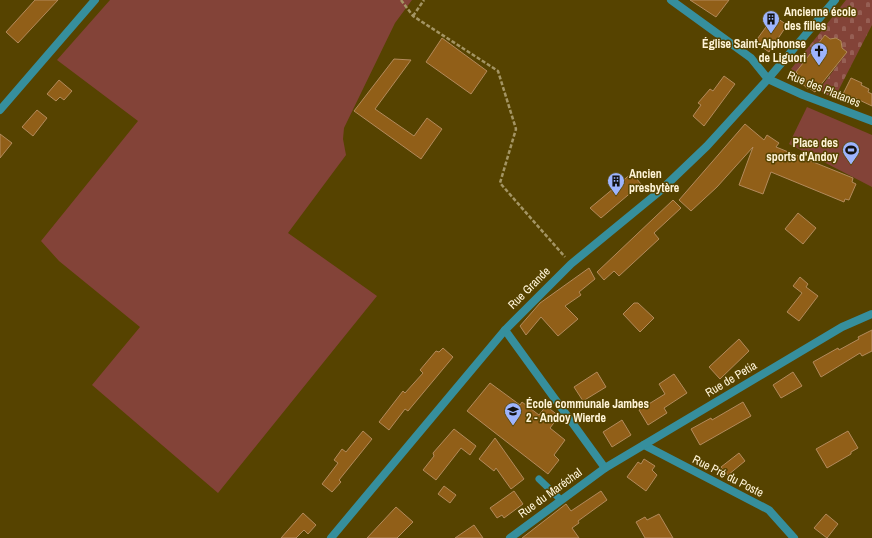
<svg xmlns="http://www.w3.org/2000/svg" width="872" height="538" viewBox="0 0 872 538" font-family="'Archivo Narrow',sans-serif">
	<defs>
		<pattern id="cemetery-stones" width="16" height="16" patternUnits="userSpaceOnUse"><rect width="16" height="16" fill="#834338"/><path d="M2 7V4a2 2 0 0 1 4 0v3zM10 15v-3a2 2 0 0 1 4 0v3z" fill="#965f54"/></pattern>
	</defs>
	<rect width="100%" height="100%" fill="#564300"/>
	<g fill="#834338">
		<path d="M110,0H412L395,23L344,128L343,139L346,155L288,233L377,296L218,493L92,385L140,327L59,261L41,241L138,121L57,60Z"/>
		<path d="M807,107L872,135V187L789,144Z"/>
	</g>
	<path fill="url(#cemetery-stones)" d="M846,0H872V25L834,99L819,90L847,52L842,48L841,41L837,38L830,39L825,35L796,72L791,69Z"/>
	<g fill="#915f18" stroke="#b38a5b">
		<path d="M35,0H58L18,43L6,32Z"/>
		<path d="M690,0H729L716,17Z"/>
		<path d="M774,16L787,25L769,52L755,42Z"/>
		<path d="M825,35L830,39L836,38L841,41L842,48L847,52L815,92L809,88L808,89L795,77L798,74L796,72Z"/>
		<path d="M442,38L487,71L471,94L426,62Z"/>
		<path d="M394,59L411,60L375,109L414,136L427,118L442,129L421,159L354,111Z"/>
		<path d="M724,76L735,84L704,126L693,116L701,105L698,103L710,89L713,91Z"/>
		<path d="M851,78L862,83L861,85L869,89L868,92L872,94V106L855,98L854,101L842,96Z"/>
		<path d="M59,80L72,91L64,100L60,97L56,101L47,94Z"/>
		<path d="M37,110L47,118L33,136L22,127Z"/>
		<path d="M745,124L764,140L767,135L779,143L776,147L853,178L852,182L856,184L849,200L845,199L844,202L771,172L763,194L739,185L753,147L717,187L691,211L679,200Z"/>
		<path d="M0,134L12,143L0,158Z"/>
		<path d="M632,173L641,184L601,218L590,208Z"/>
		<path d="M673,200L681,208L654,233L659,239L619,276L614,271L604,280L597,272Z"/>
		<path d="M798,213L816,228L803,244L785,229Z"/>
		<path d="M589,268L595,279L579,292L581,295L565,306L578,319L558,336L541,317L526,335L520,326L540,303Z"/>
		<path d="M800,277L808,284L806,287L818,296L799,321L787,312L802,293L793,286Z"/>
		<path d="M634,303H638L654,318L640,332L623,314Z"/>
		<path d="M872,330V351L862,356L860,353L821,377L813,362L838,348L839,350L859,339L858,337Z"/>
		<path d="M739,339L749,351L720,379L709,367Z"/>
		<path d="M443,348L453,357L408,411L405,409L389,430L379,422L403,391L405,393L423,373L420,370L436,351L439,352Z"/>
		<path d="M597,372L606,387L583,401L574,387Z"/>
		<path d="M793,372L802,386L781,398L773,385Z"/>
		<path d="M674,374L687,393L664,408L667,413L648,425L639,410L665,394L659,384Z"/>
		<path d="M490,383L520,405L522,402L539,415L546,406L559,416L550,428L565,440L554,455L559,460L548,474L467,411Z"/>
		<path d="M743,402L751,416L700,445L691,429L711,418L712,420Z"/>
		<path d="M622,420L631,435L612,447L603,432Z"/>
		<path d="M454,429L476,446L470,455L461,448L436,480L423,470L434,456L433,453Z"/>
		<path d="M363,431L372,439L339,480L341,482L332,492L322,484L338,463L334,460L342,449L346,452Z"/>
		<path d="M848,431L858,448L851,452V454L827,468L816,449Z"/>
		<path d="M495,438L524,479L511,489L496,468L494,471L479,459Z"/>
		<path d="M739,453L745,461L728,475L721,467Z"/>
		<path d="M644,459L655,466L652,470L657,475L646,491L627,477L638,462L641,464Z"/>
		<path d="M444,486L456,495L450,503L438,494Z"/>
		<path d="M514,491L523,504L504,518L502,515L497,518L490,508Z"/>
		<path d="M601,491L607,500L578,521L579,523L572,528L579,538H522L566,504L571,511Z"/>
		<path d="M396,507L413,522L397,538H367Z"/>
		<path d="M303,513L316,525L308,534L304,530L296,538H281Z"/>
		<path d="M659,514L673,538H645L636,522L645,517L647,520Z"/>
		<path d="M826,514L838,524L827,538L814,528Z"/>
		<path d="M474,525L483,538H455Z"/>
	</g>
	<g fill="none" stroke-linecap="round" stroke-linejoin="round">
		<g stroke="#a49564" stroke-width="2.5" stroke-dasharray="4 2" stroke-linecap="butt">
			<path d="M401,0L413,16L498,71L516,129L500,183L565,257"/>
			<path d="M413,16L424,0"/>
		</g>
		<path stroke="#368f9d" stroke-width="7" d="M539,479L561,500"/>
		<g stroke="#368f9d" stroke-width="8">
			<path d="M671,0L751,58L768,79L803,95L872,121"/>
			<path d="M0,110L95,0"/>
			<path d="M505,330L605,468"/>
			<path d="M644,445L769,510L794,538"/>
			<path d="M331,538L505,330L571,264L660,191L707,146L768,79L835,0"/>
			<path d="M510,538L605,468L842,327L872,314"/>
		</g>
	</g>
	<defs>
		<g id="building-pin" transform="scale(0.9)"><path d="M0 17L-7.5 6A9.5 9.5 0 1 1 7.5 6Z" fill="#9db4fd" stroke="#564300"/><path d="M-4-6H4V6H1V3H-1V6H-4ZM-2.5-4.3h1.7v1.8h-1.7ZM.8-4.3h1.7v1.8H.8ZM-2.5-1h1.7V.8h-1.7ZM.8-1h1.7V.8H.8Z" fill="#111"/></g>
		<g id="church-pin" transform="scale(0.9)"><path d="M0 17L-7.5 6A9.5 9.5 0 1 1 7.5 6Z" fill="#9db4fd" stroke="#564300"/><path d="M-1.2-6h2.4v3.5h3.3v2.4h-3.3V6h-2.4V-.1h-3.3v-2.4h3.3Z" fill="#111"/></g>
		<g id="stadium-pin" transform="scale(0.9)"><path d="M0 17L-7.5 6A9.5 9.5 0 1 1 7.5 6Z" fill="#9db4fd" stroke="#564300"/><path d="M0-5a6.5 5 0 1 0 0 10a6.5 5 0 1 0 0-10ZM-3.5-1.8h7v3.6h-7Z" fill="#111"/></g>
		<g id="school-pin" transform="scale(0.9)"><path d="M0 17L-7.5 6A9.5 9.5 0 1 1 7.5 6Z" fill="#9db4fd" stroke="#564300"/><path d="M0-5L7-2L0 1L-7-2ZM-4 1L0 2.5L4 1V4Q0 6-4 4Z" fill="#111"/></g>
	</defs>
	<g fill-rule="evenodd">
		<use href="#building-pin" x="771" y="19"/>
		<use href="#church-pin" x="819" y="51"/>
		<use href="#stadium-pin" x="851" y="150"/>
		<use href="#building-pin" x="616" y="181"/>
		<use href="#school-pin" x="513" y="411"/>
	</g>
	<g text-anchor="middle" stroke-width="3" stroke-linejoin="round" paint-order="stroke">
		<g font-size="12" font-weight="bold" fill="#fff4d7" stroke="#564300" text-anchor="start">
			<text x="784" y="16">Ancienne école<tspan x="784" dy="14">des filles</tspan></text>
			<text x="806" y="48" text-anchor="end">Église Saint-Alphonse<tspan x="806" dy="14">de Liguori</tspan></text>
			<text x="838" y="147" text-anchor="end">Place des<tspan x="838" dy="14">sports d'Andoy</tspan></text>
			<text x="629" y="178">Ancien<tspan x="629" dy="14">presbytère</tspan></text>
			<text x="526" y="408">École communale Jambes<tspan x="526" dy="14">2 - Andoy Wierde</tspan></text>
		</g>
		<g font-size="12" fill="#fff4d7" stroke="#564300">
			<text transform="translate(824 89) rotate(22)" y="4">Rue des Platanes</text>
			<text transform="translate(529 288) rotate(-45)" y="4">Rue Grande</text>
			<text transform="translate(731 379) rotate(-31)" y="4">Rue de Petia</text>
			<text transform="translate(728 476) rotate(27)" y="4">Rue Pré du Poste</text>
			<text transform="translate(550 493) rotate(-36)" y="4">Rue du Maréchal</text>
		</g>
	</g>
</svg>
